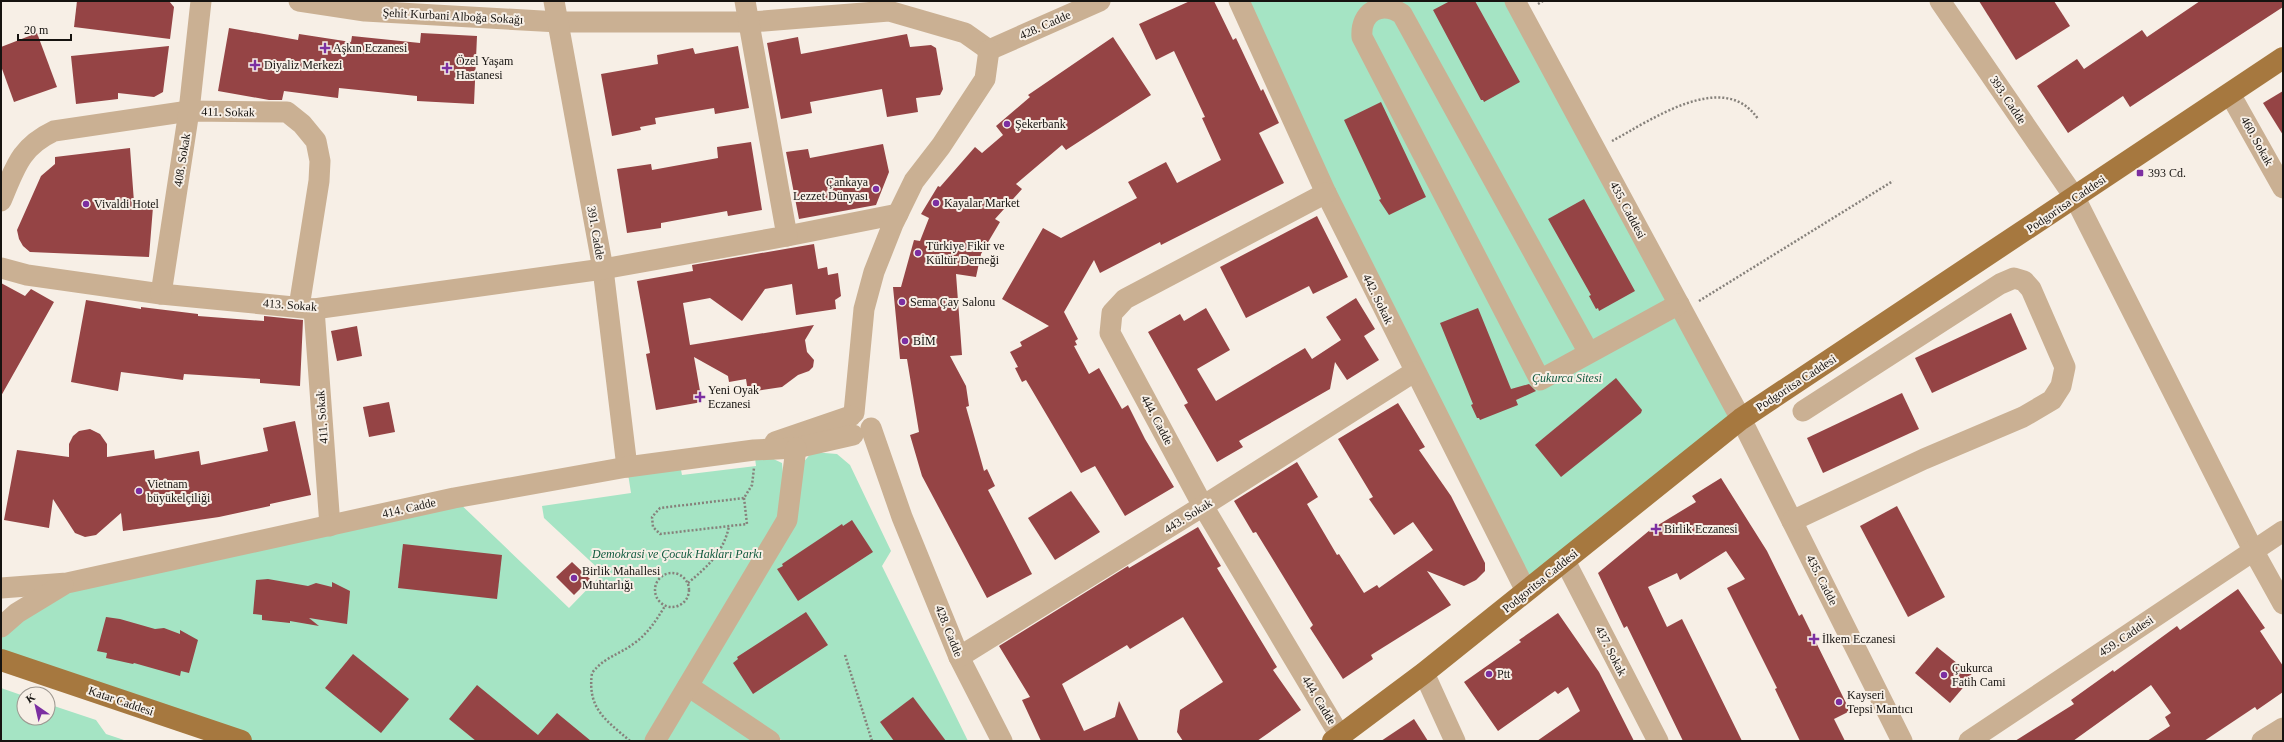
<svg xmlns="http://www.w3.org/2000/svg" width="2284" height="742" viewBox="0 0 2284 742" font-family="'Times New Roman',serif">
	<rect width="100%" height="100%" fill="#f7efe6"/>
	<g fill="#a5e4c4">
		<path d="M1239,1H1515L1741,419L1526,591Z"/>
		<path d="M754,450L782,463L787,518L802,464L812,452L837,454L850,465L891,551L882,566L968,741H783L760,726L752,741H241L1,660V627L67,583L454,498L569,608L603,573L544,518L542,506L631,493L627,467L679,460L682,475L756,466Z"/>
		<path d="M1,688L24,696V718H48V704L96,720L106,734L127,741H1Z"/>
	</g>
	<g fill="#954445">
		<path d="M77,1H169L174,7L170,39L74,27Z"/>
		<path d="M1190,1H1214L1233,40L1236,38L1261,91L1263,89L1279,123L1259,133L1284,183L1161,245L1160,242L1100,273L1094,260L1064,312L1078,339L1075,341L1077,345L1074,346L1089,374L1099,368L1122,409L1128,405L1145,439L1174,487L1125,516L1095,466L1081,473L1026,380L1022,382L1015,368L1018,367L1010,352L1022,346L1020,342L1049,326L1002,299L1043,228L1061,238L1137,198L1128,182L1166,162L1177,183L1221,160L1202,118L1205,117L1174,51L1156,60L1139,24Z"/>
		<path d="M1450,1H1475L1520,82L1484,102L1483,100H1481L1433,10Z"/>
		<path d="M1979,1H2054L2070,26L2016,60Z"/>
		<path d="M2200,1H2283V7L2130,107L2123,96L2068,133L2037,86L2077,59L2084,69L2142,30L2147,37Z"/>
		<path d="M229,28L298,40L299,34L351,42L352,36L420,43L421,33L477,36L474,104L417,101V96L339,88L338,98L284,91L282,100H269L218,91Z"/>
		<path d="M37,33L57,87L14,102L1,66V47Z"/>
		<path d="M907,34L910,47L931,45L936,48L943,89L940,95L916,98L918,112L887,117L882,89L810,102L812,113L781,119L767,43L798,37L801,54Z"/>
		<path d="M1113,37L1151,95L1066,150L1062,145L1016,184L1022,189L995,219L1000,222L981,254L976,277L956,274L962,355L950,356L966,386L969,406L966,407L984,471L987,469L995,486L988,490L1032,574L987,598L922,476L910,435L919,432L907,359H900L893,287H901L914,240L920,241L929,218L921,214L938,186L940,187L975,147L982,153L1003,135L996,126L1030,97L1028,95Z"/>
		<path d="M169,46L163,92L154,97L118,93V99L76,104L71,56Z"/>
		<path d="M738,46L749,108L715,114L714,108L655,118L656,124L640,127L641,130L612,136L601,74L658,64L657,55L693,48L695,54Z"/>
		<path d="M2283,91V135L2263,103Z"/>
		<path d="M1381,102L1426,197L1389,215L1379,200L1381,199L1344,120Z"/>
		<path d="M751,142L762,210L728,216L727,211L661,223V228L627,233L617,169L651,164L652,170L718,158L717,147Z"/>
		<path d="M883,144L889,172L876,205L799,219L786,152L808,149L810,158Z"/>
		<path d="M130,148L134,202L153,207L149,257L30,252L23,246L19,239L17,230L41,176L55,164V157Z"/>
		<path d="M1584,199L1635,291L1599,311L1598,308L1596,309L1589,296L1591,295L1548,219Z"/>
		<path d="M1317,216L1348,277L1313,294L1309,286L1246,318L1220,267Z"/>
		<path d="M814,244L818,269L827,267L828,275L838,273L841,296L835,300L836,309L796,315L792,284L765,289L742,321L710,298L683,303L690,345L814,325L805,340L807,352L814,360L813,367L809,371L798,375L782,387L748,392L746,379L729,382L728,376L694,357L702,402L656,410L646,354L650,353L637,281L693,271L692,265Z"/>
		<path d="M1,283L25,296L31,289L54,302L1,396Z"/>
		<path d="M1356,298L1375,329L1364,336L1379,360L1347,380L1335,362L1330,389L1239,441L1243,447L1217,462L1184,405L1188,403L1148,332L1180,314L1184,321L1206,308L1230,350L1197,369L1216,401L1305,348L1312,359L1341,340L1326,317Z"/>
		<path d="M86,300L141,309V307L198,314V316L264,321V316L303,320L300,386L260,383V379L184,374L183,380L121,372L118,391L71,382Z"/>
		<path d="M1478,308L1511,389L1529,384L1536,391L1516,400L1518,405L1480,420L1479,418H1477L1471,405L1473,404L1440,323Z"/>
		<path d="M2011,313L2027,349L1932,393L1915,358Z"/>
		<path d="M357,326L362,356L337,361L331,331Z"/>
		<path d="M1616,378L1642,410L1641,413L1561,477L1535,445Z"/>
		<path d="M1902,393L1919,429L1823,473L1807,438Z"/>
		<path d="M389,402L395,432L369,437L363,407Z"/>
		<path d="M1398,403L1425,447L1419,450L1451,496L1485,563V571L1476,580L1464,586L1427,571L1451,605L1371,655L1373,659L1343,679L1310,628L1313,625L1256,532L1253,533L1234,501L1297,462L1318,497L1307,504L1337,555L1339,554L1364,593L1377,585L1379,588L1433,550L1413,522L1394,535L1369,499L1373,497L1338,439Z"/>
		<path d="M295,421L311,495L270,504V506L219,517L123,531L121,513L96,535L85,537L75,533L53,499L49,528L4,520L17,450L69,457V444L73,436L79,431L90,429L100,434L107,444V457L154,450L155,459L199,451L201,465L268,451L263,428Z"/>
		<path d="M1721,478L1767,551L1799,616L1802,614L1850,711L1834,719L1845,741H1800L1775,689L1777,688L1727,588L1745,579L1726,551L1680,580L1677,573L1648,587L1667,627L1682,619L1742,741H1683L1627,626L1624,628L1598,573L1650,530L1696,502L1692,496Z"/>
		<path d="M1071,491L1100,532L1055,560L1028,518Z"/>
		<path d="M1897,506L1945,597L1908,617L1860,526Z"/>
		<path d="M852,520L873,552L798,601L777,569L783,566L782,564L842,524L843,526Z"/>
		<path d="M1198,527L1221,566L1217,568L1277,667L1273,670L1301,710L1257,741H1183L1177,732L1180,710L1223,682L1183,617L1130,649L1127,645L1062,684L1084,731L1115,717L1119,701L1139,741H1041L1022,700L1030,697L999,646L1128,566L1129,568Z"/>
		<path d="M403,544L502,555L497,599L398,588Z"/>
		<path d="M572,562L590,579L574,595L556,577Z"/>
		<path d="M268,579L308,586L316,583L332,587V582L350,591L347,624L309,618L319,626L290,621V623L262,620V615L253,614L256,580Z"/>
		<path d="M2238,589L2265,628L2260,631L2283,666V692L2257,710L2255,707L2204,741H2147L2170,726L2165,717L2171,713L2151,685L2073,741H2015L2074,704L2071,700L2113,670L2114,672L2177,626L2180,630Z"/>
		<path d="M806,612L828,645L753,694L733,663L738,659L737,657Z"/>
		<path d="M1558,613L1599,672L1634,741H1537L1580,711L1568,687L1558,694L1555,691L1498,731L1464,682L1521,642L1519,640Z"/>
		<path d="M106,617L120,619L155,629L164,628L180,634V630L198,640L189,673L181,671L180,676L134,663L133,664L106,658L107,653L97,651Z"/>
		<path d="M1937,647L1973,676L1950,703L1915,673Z"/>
		<path d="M353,654L409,699L381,733L325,688Z"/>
		<path d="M477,685L538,735L557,713L591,741H476L449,719Z"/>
		<path d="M913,697L946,741H894L880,722Z"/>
		<path d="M1414,719L1428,741H1381Z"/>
	</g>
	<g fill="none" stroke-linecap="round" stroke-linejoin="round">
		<g stroke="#86817b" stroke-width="2.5" stroke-dasharray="2 2" stroke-linecap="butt">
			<path d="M1538,4L1543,1"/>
			<path d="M1612,141C1650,121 1724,68 1758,119"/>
			<path d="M1699,301L1893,181"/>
			<path d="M744,498L747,524L660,534L653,527L652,517L660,508L744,498L752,485L754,468"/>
			<circle cx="672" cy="590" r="17"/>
			<path d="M688,583C707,567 724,552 729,526"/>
			<path d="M845,655L872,741"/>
			<path d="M630,741C606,720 587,709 592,673C604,657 621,654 636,642C649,632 657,619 665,606"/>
		</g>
		<g stroke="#cab093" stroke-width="21">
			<path d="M299,1L365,11L559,22H751L889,11L965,33L989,50"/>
			<path d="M554,1L603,269L627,467"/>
			<path d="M1239,1L1326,193L1526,591"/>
			<path d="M1515,1L1741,419L1902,741"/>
			<path d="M1940,1L2075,198L2253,550L2283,604"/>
			<path d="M989,50L1100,1"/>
			<path d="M2230,94L2283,188"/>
			<path d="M1326,193L1125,299L1112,313L1110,333L1203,506L1340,736"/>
			<path d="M1,201C15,168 20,147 54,131L189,111L287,112L302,124L316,141L320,161L319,181L299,307"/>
			<path d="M787,236L898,214"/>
			<path d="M1,268L27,275L161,294L314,309L603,269L787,236L745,1"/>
			<path d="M161,294L189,111L201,1"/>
			<path d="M314,309L330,526"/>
			<path d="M1589,353L1402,14C1381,0 1360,12 1362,37L1540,380L1679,304"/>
			<path d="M854,413L864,309L874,272L893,224L914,181L941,146L985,79L989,50"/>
			<path d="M871,428L902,517L959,657L1002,741"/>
			<path d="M775,442L851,416"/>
			<path d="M1792,521L1924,459L2023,417L2052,400L2061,386L2065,367L2031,289L2024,281L2014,278L2000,284L1803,411"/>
			<path d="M1565,561L1658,741"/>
			<path d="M1,588L67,583L454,498L627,467L754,450L796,448L853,435"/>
			<path d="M1,627L17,613L63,585"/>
			<path d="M959,657L1203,506L1414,372"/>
			<path d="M1424,673L1455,741"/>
			<path d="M688,686L770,741"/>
			<path d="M655,741L787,520L796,448"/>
			<path d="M1969,741L2283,531"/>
			<path d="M2262,741L2283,728"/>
		</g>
		<g stroke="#a6783f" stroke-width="22">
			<path d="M1,660L241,741"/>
			<path d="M1333,741L1424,673L1741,419L2283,58"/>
		</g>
	</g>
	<g fill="#7c2fa1" stroke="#f7efe6" stroke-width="1.5">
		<path d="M323 42h4v4h4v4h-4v4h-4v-4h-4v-4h4z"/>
		<path d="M253 59h4v4h4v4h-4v4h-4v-4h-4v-4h4z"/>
		<path d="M445 62h4v4h4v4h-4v4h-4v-4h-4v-4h4z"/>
		<circle cx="1007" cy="124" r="4"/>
		<rect x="2136" y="169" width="8" height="8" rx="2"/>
		<circle cx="876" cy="189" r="4"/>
		<circle cx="936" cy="203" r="4"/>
		<circle cx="86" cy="204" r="4"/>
		<circle cx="918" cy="253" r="4"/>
		<circle cx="902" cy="302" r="4"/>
		<circle cx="905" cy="341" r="4"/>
		<path d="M698 391h4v4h4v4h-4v4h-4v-4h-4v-4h4z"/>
		<circle cx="139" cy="491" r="4"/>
		<path d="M1654 523h4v4h4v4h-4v4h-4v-4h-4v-4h4z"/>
		<circle cx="574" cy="578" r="4"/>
		<path d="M1812 633h4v4h4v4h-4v4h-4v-4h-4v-4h4z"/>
		<circle cx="1489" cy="674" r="4"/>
		<circle cx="1944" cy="675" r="4"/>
		<circle cx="1839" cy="702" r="4"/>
	</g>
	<g text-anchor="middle" stroke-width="4" stroke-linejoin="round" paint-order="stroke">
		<g font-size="12" fill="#161310" stroke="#f7efe6">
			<text transform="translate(453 16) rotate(3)" y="4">Şehit Kurbani Alboğa Sokağı</text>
			<text transform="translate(1045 25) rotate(-24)" y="4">428. Cadde</text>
			<text transform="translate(2008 100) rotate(56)" y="4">393. Cadde</text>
			<text transform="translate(228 112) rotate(1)" y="4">411. Sokak</text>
			<text transform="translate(2257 141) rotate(61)" y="4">460. Sokak</text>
			<text transform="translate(182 160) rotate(-81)" y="4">408. Sokak</text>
			<text transform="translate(2066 204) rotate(-34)" y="4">Podgoritsa Caddesi</text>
			<text transform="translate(1628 210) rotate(62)" y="4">435. Caddesi</text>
			<text transform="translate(596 233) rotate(80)" y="4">391. Cadde</text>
			<text transform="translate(1378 299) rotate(64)" y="4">442. Sokak</text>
			<text transform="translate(290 305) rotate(4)" y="4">413. Sokak</text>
			<text transform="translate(1796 383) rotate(-33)" y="4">Podgoritsa Caddesi</text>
			<text transform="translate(322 417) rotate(-94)" y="4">411. Sokak</text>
			<text transform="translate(1157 420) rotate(62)" y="4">444. Cadde</text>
			<text transform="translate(409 508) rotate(-13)" y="4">414. Cadde</text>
			<text transform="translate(1188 516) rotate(-32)" y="4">443. Sokak</text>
			<text transform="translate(1822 580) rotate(63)" y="4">435. Cadde</text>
			<text transform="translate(1540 581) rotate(-39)" y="4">Podgoritsa Caddesi</text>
			<text transform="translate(949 631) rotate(68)" y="4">428. Cadde</text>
			<text transform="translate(2126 636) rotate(-34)" y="4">459. Caddesi</text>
			<text transform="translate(1611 651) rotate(63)" y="4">437. Sokak</text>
			<text transform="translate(1319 700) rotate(59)" y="4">444. Cadde</text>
			<text transform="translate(121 701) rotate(19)" y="4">Katar Caddesi</text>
		</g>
		<g font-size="12" fill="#161310" stroke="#f7efe6" text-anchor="start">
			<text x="333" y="52">Aşkın Eczanesi</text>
			<text x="456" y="65">Özel Yaşam<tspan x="456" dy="14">Hastanesi</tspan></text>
			<text x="264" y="69">Diyaliz Merkezi</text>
			<text x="1015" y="128">Şekerbank</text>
			<text x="2148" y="177">393 Cd.</text>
			<text x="868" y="186" text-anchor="end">Çankaya<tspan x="868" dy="14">Lezzet Dünyası</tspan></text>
			<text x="944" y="207">Kayalar Market</text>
			<text x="94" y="208">Vivaldi Hotel</text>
			<text x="926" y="250">Türkiye Fikir ve<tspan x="926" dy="14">Kültür Derneği</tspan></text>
			<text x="910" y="306">Sema Çay Salonu</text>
			<text x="913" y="345">BİM</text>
			<text x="708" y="394">Yeni Oyak<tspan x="708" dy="14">Eczanesi</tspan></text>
			<text x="147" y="488">Vietnam<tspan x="147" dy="14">büyükelçiliği</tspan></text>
			<text x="1664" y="533">Birlik Eczanesi</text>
			<text x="582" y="575">Birlik Mahallesi<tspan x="582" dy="14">Muhtarlığı</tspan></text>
			<text x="1822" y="643">İlkem Eczanesi</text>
			<text x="1952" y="672">Çukurca<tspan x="1952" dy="14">Fatih Cami</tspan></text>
			<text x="1497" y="678">Ptt</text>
			<text x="1847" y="699">Kayseri<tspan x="1847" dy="14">Tepsi Mantıcı</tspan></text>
		</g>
		<g font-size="12" font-style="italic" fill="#115a3f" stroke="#f7efe6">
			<text x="1567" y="382">Çukurca Sitesi</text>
			<text x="677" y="558">Demokrasi ve Çocuk Hakları Parkı</text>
		</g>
	</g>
	<rect width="2284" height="742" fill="none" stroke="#161310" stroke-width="4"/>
	<g transform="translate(36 706) rotate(326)"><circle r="19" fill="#f7efe6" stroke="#9d9790"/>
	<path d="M0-3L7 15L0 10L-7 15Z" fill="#7c2fa1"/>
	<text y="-6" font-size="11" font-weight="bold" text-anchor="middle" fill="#161310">K</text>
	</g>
	<path d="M18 34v6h53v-6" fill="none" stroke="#161310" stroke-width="2"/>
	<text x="24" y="34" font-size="12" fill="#161310" stroke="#f7efe6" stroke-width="3" paint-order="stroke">20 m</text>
</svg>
